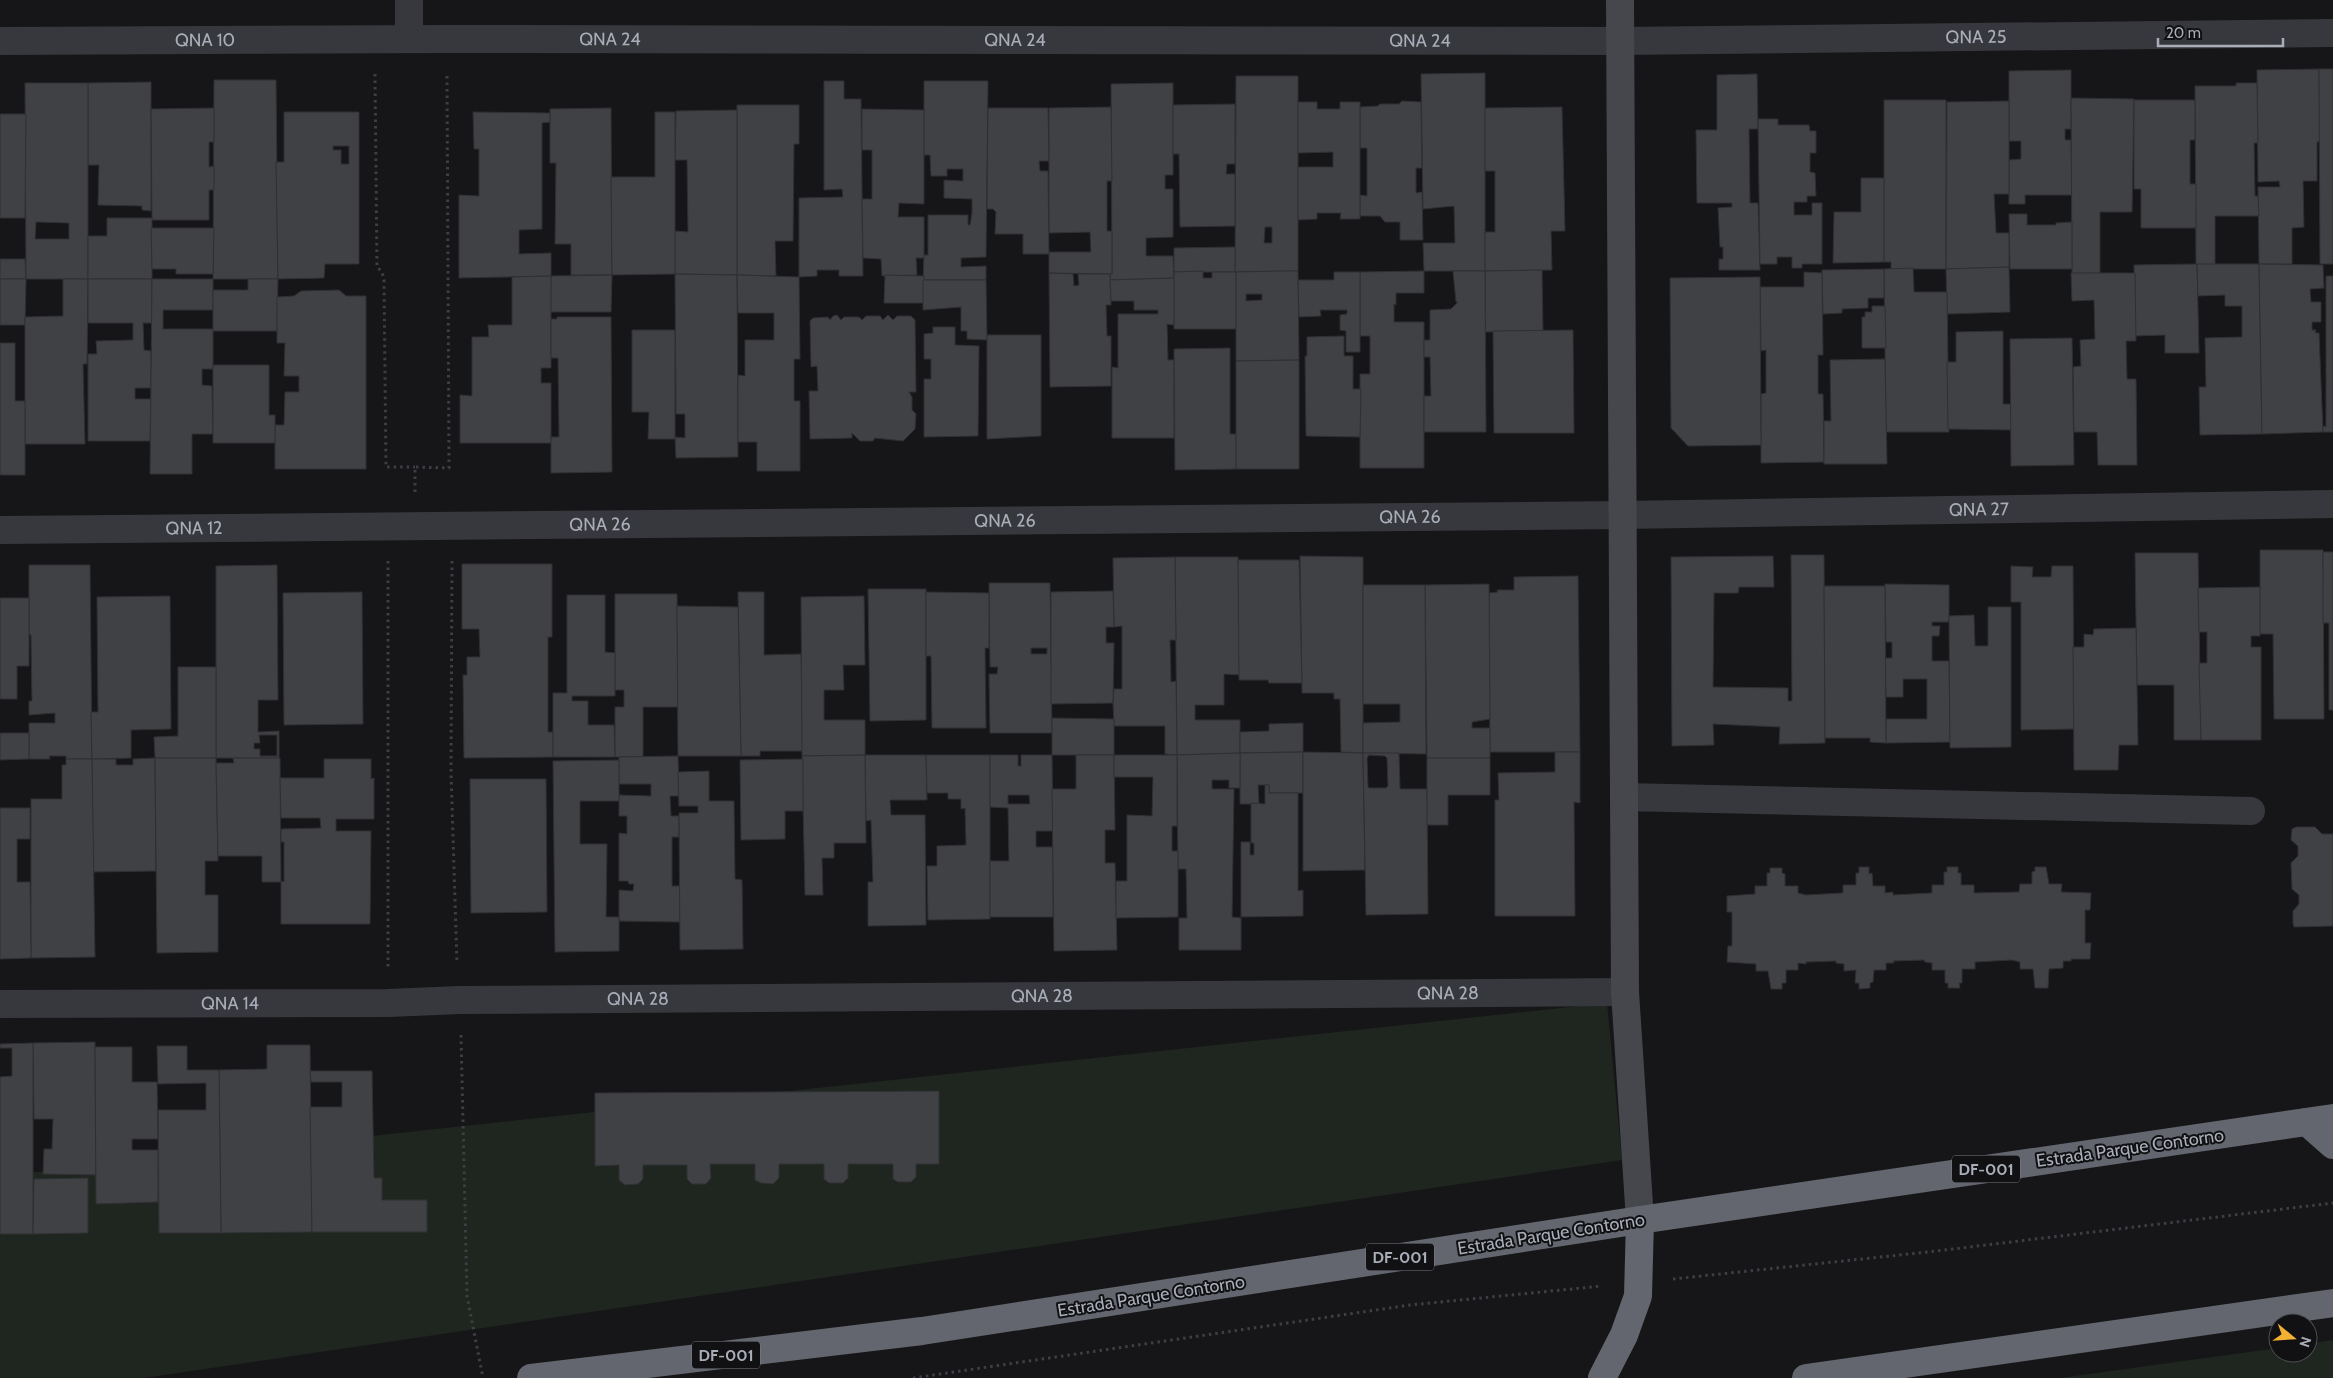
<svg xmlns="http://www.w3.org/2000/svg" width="2333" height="1378" viewBox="0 0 2333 1378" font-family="Cabin,sans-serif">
	<rect width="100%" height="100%" fill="#161618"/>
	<g fill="#1e261f">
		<path d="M1607,1003L1622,1160L144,1378H0V1176Z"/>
		<path d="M2333,1340V1378H2060L2278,1348V1353H2308V1344Z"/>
	</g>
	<g fill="#404145" stroke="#303034" fill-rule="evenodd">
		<path d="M2319,69L2320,141L2317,142V181H2303L2304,227L2292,228V264H2259L2258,187H2280L2279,181L2258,182L2257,70Z"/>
		<path d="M2319,69H2333V264H2320Z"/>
		<path d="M2071,70V129H2065V140H2071L2072,195H2025V204H2009V160L2021,159V141H2009V71Z"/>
		<path d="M1485,73V271H1424L1423,243H1455L1454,206L1423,209L1421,74Z"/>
		<path d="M1757,74L1758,129H1749L1750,203H1758L1760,270H1719V259H1723V247H1720L1718,208L1732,207V203H1697L1696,130H1717V75Z"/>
		<path d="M1236,76H1298V271L1235,272ZM1265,227H1272V243H1264Z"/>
		<path d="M214,80H276L278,279H213Z"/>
		<path d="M824,81H844V99H861L863,276H839V270H817V276L799,277V198L843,197L842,189L824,190Z"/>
		<path d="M924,81H988L986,257L961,258V267L986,266V280H923L924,255H928V215H968V225H970L972,213V199L944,198V180L963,181V169H947V176H931L930,155H924Z"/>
		<path d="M151,82V211L142,210V206L98,205L99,165H88V83Z"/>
		<path d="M25,83H88V279H26ZM36,222L69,223V239H35Z"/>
		<path d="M1173,83V175H1165V189H1173V237L1146,238V256H1173L1174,278L1110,280V274H1112L1111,84Z"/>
		<path d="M2236,83H2257L2258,143H2254L2255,196H2258L2259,216H2215V265H2196L2195,86H2236Z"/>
		<path d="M2071,98L2134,99L2132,212H2100V273L2072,274Z"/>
		<path d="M1884,100H1946V269H1891V262H1884Z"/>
		<path d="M2134,100H2195V140H2190V184H2196V228H2141V189H2134Z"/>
		<path d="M1402,101L1421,102L1422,168H1416V193L1422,192L1423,240H1400V222H1385L1380,216H1360V195L1367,196V148H1360V107L1378,106L1380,104H1399Z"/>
		<path d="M2009,101V194H1994L1996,233H2009V267L1946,269L1947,102Z"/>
		<path d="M1298,102H1317V109H1340V102H1360V219H1340L1341,213H1317V219L1298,220V167H1333V152L1298,153Z"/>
		<path d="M1235,104V164H1227L1226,174H1235V226L1180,227L1179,154H1173V105Z"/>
		<path d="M737,105H799V144H794L793,241H775L776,276L737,275Z"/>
		<path d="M1111,107L1112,181H1107V231H1112V274L1049,273V252H1091L1090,232L1049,233V108Z"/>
		<path d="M1562,107L1565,231H1551L1552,270L1485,271V232H1495V171H1485V108Z"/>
		<path d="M214,108V142H209V167L214,166V190H209V220H152L151,109Z"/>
		<path d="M611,108L612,275H571V244H555L556,163H550V109Z"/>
		<path d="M988,108H1048L1049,161H1039L1040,171H1048L1049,254H1023V234H995L996,212L993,209H987Z"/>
		<path d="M862,109L924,110V204L899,203L898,217H924V258H916L917,275L882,276L881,259L863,258L862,199H872V150H862Z"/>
		<path d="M737,110V275L675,274V231L688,232L687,160H675L676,111Z"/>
		<path d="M284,112H359V264H325L324,278L278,279L276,162H284ZM333,146H349V164H341V150H333Z"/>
		<path d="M473,112L550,113V122L542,123V229L519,230V254L551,253V276L459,278V195L479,196V149H474Z"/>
		<path d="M655,112H675V274L612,275L611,177H655Z"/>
		<path d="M0,114H26L25,218H0Z"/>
		<path d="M1758,119H1778V125H1809L1810,131H1816V153H1810V172L1815,173L1816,196H1807V202H1794V215H1812V203H1822V264H1802V268H1792V257H1777V264H1760Z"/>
		<path d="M1861,178H1884V262L1833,263L1834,212H1861Z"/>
		<path d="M2009,214H2027V225H2056V223L2072,222V269H2010Z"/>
		<path d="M107,218H152V279H88V236H107Z"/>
		<path d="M151,228H214L213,274H176V269H152Z"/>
		<path d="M1235,247V272H1174V248Z"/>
		<path d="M0,259H25L26,279H0Z"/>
		<path d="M2197,264L2199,353H2165V335L2135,336L2134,265Z"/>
		<path d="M2197,264H2259L2262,434L2200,435L2199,387H2206L2205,338L2242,337V306H2225V295L2198,296Z"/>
		<path d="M2259,264L2323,265L2324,288L2310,289L2311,302H2321V322H2312V330H2316L2315,333H2319L2323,432L2262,434Z"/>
		<path d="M2009,267L2010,312L1947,314L1946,269Z"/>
		<path d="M1913,268L1914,292H1947L1949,432H1886L1884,269Z"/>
		<path d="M1884,269V298H1868V308L1842,309V313L1823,314L1822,270Z"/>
		<path d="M1542,270L1543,331L1485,332V271Z"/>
		<path d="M1203,271V278H1212V272H1236V329H1174V272Z"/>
		<path d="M1278,271H1298L1299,360L1236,361V272ZM1246,294H1262V300L1246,301Z"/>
		<path d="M1424,271V293H1396V305L1394,304V322H1424V468H1360V374H1370V336H1360V272Z"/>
		<path d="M1453,271H1485L1486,432H1424V396H1431L1430,357H1424V340H1430V310L1451,309L1458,302H1456Z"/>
		<path d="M1334,272H1360V352H1346V331L1340,330V315L1347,314V310H1320L1321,316L1299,317L1298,280H1334Z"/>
		<path d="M1804,272L1822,273L1823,355H1818V394H1823L1824,462L1761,463V394L1766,393V350L1761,351L1760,287H1804Z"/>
		<path d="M1049,273L1073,274L1074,286L1079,285L1078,274H1110L1111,305H1106L1107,336H1111V386L1050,387Z"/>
		<path d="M2071,273H2135L2136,341H2126L2127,379H2136L2137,465H2098L2097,432H2074L2073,367L2081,366L2080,340L2095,339L2094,300L2072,301Z"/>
		<path d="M675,274L737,275L738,457L676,458L675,437L685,438V414H676Z"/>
		<path d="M612,275L611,312H550L551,276Z"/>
		<path d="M737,275L799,277L800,359H794V401H800V471H757V442H738V375L745,376V340H774V313H738Z"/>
		<path d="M885,275L924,276V303H884Z"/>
		<path d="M551,276V368H541V383H551V443H460V395L472,396V337H489L488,325H512V277Z"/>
		<path d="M2326,276H2333V432H2323V426L2326,427Z"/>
		<path d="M1760,277L1761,445L1688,446L1671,428L1670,278Z"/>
		<path d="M1174,278V325L1167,324L1168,360H1174V438H1112V367L1118,368V314H1158V310H1134V301H1111L1110,280Z"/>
		<path d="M0,279H26L25,325H0Z"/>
		<path d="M63,279H88L87,364H83L85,444H25V317L63,316Z"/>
		<path d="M88,279H152V323H143L144,350L151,351V388H135V399H151L150,441H88V354H97L96,341L133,340V323H88Z"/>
		<path d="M152,279H213V310H163V329H213V369H202V385L212,386L213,434H192V474H150Z"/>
		<path d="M248,279H278L277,331H213V290H248Z"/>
		<path d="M923,280H986L987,340L967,339V331H961V307L923,310Z"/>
		<path d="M339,290L346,296H366V469H275V425H284L285,392H299V376H284L285,343H277V297L294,296L301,291Z"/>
		<path d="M1872,306H1885L1886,348H1862V317H1865V312H1872Z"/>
		<path d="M837,315L841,320L844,317H859L862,320L866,316H880L883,320L888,315L893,320L897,316H911L915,320L916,392H909L912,397V410L916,414L915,429L903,441L875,438L873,441H860L852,433V438L810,439L809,391H818L817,366L811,367L810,321L813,318L828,317L830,320L833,316Z"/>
		<path d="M557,317H611L612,472L551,473V437H559L558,358H551V319H557Z"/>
		<path d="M933,327H955V345L979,346L978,436L924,437V379H931V359H924V334L933,333Z"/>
		<path d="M632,330H675V439H648L649,412H632Z"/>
		<path d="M1573,330L1574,433H1494L1493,331Z"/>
		<path d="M2003,331V404H2011V430L1948,429L1947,362H1956V332Z"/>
		<path d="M987,335H1041V436L987,439Z"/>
		<path d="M1344,336V356H1353V389H1361L1360,437L1306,436L1305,356H1307V337Z"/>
		<path d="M2072,338L2074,465L2011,466L2010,339Z"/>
		<path d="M0,343H15V401H25V475H0Z"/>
		<path d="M1230,348V434H1236V469L1175,470L1174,349Z"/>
		<path d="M1885,359L1887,464H1824V421H1831L1830,360Z"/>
		<path d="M1299,360V469H1236V361Z"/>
		<path d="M213,365H269V415H275V443H213Z"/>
		<path d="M2260,550H2323L2324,719H2274L2273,634H2260Z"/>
		<path d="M2323,552H2333V710H2329V623H2323Z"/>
		<path d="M2135,553H2198L2201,740H2174V685H2137Z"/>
		<path d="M1791,555H1824L1825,743L1779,744L1780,727L1713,724L1714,745L1672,746L1671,557L1773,556L1774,587H1739L1738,593H1714L1713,687L1788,688V701H1792Z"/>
		<path d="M1300,556L1363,557V753L1341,752L1340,699H1334V693H1302Z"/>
		<path d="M1175,557H1238L1240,675L1224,674V705H1195V720H1240V753L1177,755Z"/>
		<path d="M1175,557L1176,640H1170L1171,682L1176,681L1177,755L1165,754V726H1114L1113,703L1114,689H1122V626L1114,627L1113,558Z"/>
		<path d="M1238,560H1299L1302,683H1269L1268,680H1239Z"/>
		<path d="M462,564H552V637H548V732H553V757L464,758L463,675H467V657H480L479,629H462Z"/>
		<path d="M29,565H90L92,759H66V756H49L50,759H29V723H55V713L29,715V701H32L31,635L29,634Z"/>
		<path d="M277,565L278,700H258V732L279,731V758H216V566ZM259,735H277V756H260V749H254V743H260Z"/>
		<path d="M2011,566L2033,567L2032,577H2051L2052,566H2073L2074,729L2021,730V602H2011Z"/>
		<path d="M1578,576L1580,752H1490L1489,593L1498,592L1497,590H1514V577Z"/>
		<path d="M989,583H1050L1052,733H990L989,674H997L998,667H990ZM1031,648H1047V654H1031Z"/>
		<path d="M1489,584L1490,719L1472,722V728H1490V758H1427L1425,585Z"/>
		<path d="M1885,584L1949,585V622H1932V626H1940L1939,636H1932V661H1949L1950,742L1886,743V719H1927V679H1903V697H1886L1885,658H1892V642H1886Z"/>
		<path d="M1363,585H1425L1426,754L1363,753V723L1400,722V704H1363Z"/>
		<path d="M1824,586H1885L1886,743L1870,742V738H1825Z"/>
		<path d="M2260,587V636H2251V647H2261V740H2201L2199,663H2207V632H2199L2198,588Z"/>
		<path d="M868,589H926V720L870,721Z"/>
		<path d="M1113,591L1114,627H1106V643H1114L1113,703L1051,704V592Z"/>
		<path d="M362,592L363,724L284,725L283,593Z"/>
		<path d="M738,592H764V655L801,654L803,751H760V756H741Z"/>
		<path d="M926,592L989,593V648H985L986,728H932L931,656H926Z"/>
		<path d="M615,594H677L678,707H643V757H615V707H624V690H615Z"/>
		<path d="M567,595H605V652L615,653V696H572V701H588V725H614L615,757H553V693H567Z"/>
		<path d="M170,596L171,729L131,730V758L92,759L91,712H98L97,597Z"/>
		<path d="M864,596L865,665H843L844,690H824V720H865V755L802,756L801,597Z"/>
		<path d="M0,598H29V666H17V699H0Z"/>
		<path d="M677,606L738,607L741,756H678Z"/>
		<path d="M1988,607H2011V747L1950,748L1949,616L1974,615L1975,646H1988Z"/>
		<path d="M2136,628L2138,745H2119L2118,770H2074L2073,647H2084V634L2093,635L2094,629Z"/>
		<path d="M178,667H216V758H155L154,737L178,736Z"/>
		<path d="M1052,718L1114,719V755H1052Z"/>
		<path d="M1303,723V752L1240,753V732L1269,731V724Z"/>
		<path d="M0,733H29V759L0,760Z"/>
		<path d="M1303,752V793H1269V785H1258L1259,804H1240V753Z"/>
		<path d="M1303,752L1363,753L1365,870L1303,871Z"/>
		<path d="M1555,752H1580V803L1574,802L1575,916H1495V800H1499L1498,773L1555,772Z"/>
		<path d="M1240,753V788H1229V780H1212V789H1234L1232,917L1241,918V950H1179V918H1187L1186,869H1178L1177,755Z"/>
		<path d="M1363,753H1399L1400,789H1427L1428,914L1366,915ZM1369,755L1385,756L1387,758L1388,786L1386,788H1369L1368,787L1367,758Z"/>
		<path d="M865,755H926L927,800H890L891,815H925L926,925L868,926V882H873L871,820L866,821Z"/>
		<path d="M865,755L866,843H834V858H822L823,895H805L802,756Z"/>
		<path d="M926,755H990V919L928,920L927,866H937V846L966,845L965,808L961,809V799H948V793H927Z"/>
		<path d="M990,755H1018V766H1021V755H1052L1053,831H1036V847H1053V917H990V861H1009L1008,808L990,807ZM1008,795H1029L1030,804H1008Z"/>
		<path d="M1076,755H1114L1115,830H1105V863H1115L1117,950L1054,951L1052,789H1076Z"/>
		<path d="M1114,755H1177V826H1172V851H1178V917L1116,918V881H1127V815L1152,816L1153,777H1114Z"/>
		<path d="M678,756L679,796H670L671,816H679V837H672V886H680V922L619,921V890L633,891L634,884H629L628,881H619V833L627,834V816H619V795L651,796V784H619V757Z"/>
		<path d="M155,758L156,871L93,872L92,759H116V765H133V759Z"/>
		<path d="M155,758H216L218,861H205V895H218V952L157,953Z"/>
		<path d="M233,758H280L281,882H262V856H218L216,763H234Z"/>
		<path d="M1427,758H1490V795H1448V825H1427Z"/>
		<path d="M66,759H92L95,957L31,958V799H62V765H66Z"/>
		<path d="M324,759H371V779L374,778V819H336V831H371L370,924H281V881L284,882V842H281V829L321,828L320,818H281L280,778H324Z"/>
		<path d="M803,759V811H785V839L741,840L740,760Z"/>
		<path d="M619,760V801H580V844H607L606,917H619V951L555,952L553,761Z"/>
		<path d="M709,771V801H734L735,879L742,880L743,949L680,950L679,813H698V806H679L678,772Z"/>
		<path d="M470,779H546L547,912L471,913Z"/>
		<path d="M1265,785H1269V793H1298V891L1303,890V916L1241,917V842H1250V855H1254V843H1251V803L1265,804Z"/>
		<path d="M0,808H30V839H17V882H30L31,958L0,959Z"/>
		<path d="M2296,827H2315L2322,834H2333V926L2294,927L2293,923V911L2299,904V895L2292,889L2291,863L2298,856V846L2291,840L2292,829Z"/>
		<path d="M1859,867H1869V874L1872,873L1873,886H1885V893L1893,892V895L1932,893V885H1944V872H1947V867H1958V873H1961V885H1974V893L2019,892L2020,884H2032V872L2035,871V867H2046L2049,884H2062L2061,892L2091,893L2090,910H2085V943H2091L2090,959H2071V961H2063V968L2049,969L2048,988H2035L2033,969H2020V962L2012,960L1975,962V969H1962V983H1959L1960,988H1948V983H1945V970H1932V963L1925,962L1924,960L1893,961L1894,963H1886V970H1874L1873,982L1870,983V988L1859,989V983H1855L1856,970L1844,971V964L1836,963V961L1806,962V964L1798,963V970H1786V983H1782V989H1771L1768,971H1756V964L1727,962L1728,946H1732V912H1727V896L1755,894V886H1767V873H1770V868H1782V873L1785,874V886H1798V893L1806,895L1843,893V885H1856V873H1859Z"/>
		<path d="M95,1042L96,1175L43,1174L44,1149H52L53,1119H34L33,1043Z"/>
		<path d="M33,1043V1234H0V1077L12,1076V1048H0V1044Z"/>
		<path d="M267,1045H310L312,1232L221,1233L219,1070L267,1069Z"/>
		<path d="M157,1046H187V1070H219L221,1233H159L158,1110H206V1083L158,1084Z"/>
		<path d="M95,1047H132V1082H157L158,1139H132V1150H158V1202L96,1204Z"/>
		<path d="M310,1071H372L374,1178H382V1200H427V1232H312L310,1107H342V1082H311Z"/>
		<path d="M939,1091V1164H916V1177L911,1182H898L893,1179V1164H848V1178L843,1183H829L824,1179V1164H779V1178L773,1184L761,1183L755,1180V1164H710L711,1178L706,1184H692L687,1179V1165H643V1179L638,1184L625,1185L619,1180V1165L595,1166V1093Z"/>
		<path d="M88,1178V1233L33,1234L34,1179Z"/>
	</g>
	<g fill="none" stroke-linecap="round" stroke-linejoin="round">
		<g stroke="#3d3f44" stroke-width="3" stroke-dasharray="2.5 4" stroke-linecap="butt">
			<path d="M375,74L377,267L382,272L384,280L386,467H415"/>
			<path d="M415,492V467L449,468L447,75"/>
			<path d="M388,561V968"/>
			<path d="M452,561L451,772L457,964"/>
			<path d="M461,1035L467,1296L483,1378"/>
			<path d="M1673,1279L1928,1252L2333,1203"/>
			<path d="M913,1378L1410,1305L1602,1286"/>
		</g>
		<g stroke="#37383d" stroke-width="28">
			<path d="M409,0V39"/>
			<path id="s1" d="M0,41L447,39L1620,41L2333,33"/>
			<path id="s2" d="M0,530L1623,515L2333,504"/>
			<path d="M1624,797L2251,811"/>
			<path id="s3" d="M0,1004L388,1003L460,1000L1625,992"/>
		</g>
		<path stroke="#45474d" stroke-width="28" d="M1620,0L1625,992L1640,1220"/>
		<g stroke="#63666e" stroke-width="28">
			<path d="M2307,1122L2333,1145"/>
			<path d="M531,1378L922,1331L1640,1220L2333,1118"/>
			<path d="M1602,1378L1624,1335L1638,1296L1640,1220"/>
			<path d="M1806,1378L2333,1303"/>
		</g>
	</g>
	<g text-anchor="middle" stroke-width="4" stroke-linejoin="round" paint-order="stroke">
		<g fill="#111113" stroke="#7b7e86" stroke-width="1">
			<rect x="1952" y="1155.5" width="68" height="27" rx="4"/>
			<rect x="1366" y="1243.5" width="68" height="27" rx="4"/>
			<rect x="692" y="1341.5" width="68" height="27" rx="4"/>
		</g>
		<g font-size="16" font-weight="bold" fill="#a8adb8">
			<text x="1986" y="1175">DF-001</text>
			<text x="1400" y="1263">DF-001</text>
			<text x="726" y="1361">DF-001</text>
		</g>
		<g font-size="18" fill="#a8adb8" stroke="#111113">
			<text dy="6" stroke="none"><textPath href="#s1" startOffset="1976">QNA 25</textPath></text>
			<text dy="6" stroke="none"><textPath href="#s1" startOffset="610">QNA 24</textPath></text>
			<text dy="6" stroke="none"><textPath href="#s1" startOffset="205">QNA 10</textPath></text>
			<text dy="6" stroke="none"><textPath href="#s1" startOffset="1015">QNA 24</textPath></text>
			<text dy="6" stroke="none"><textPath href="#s1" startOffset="1420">QNA 24</textPath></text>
			<text dy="6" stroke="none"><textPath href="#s2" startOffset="1979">QNA 27</textPath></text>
			<text dy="6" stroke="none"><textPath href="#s2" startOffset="1410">QNA 26</textPath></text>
			<text dy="6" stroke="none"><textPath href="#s2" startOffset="1005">QNA 26</textPath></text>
			<text dy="6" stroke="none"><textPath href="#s2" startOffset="600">QNA 26</textPath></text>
			<text dy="6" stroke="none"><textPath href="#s2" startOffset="194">QNA 12</textPath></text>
			<text dy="6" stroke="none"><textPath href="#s3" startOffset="1448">QNA 28</textPath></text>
			<text dy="6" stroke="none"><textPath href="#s3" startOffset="1042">QNA 28</textPath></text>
			<text dy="6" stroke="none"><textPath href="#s3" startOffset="638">QNA 28</textPath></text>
			<text dy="6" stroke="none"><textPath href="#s3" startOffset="230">QNA 14</textPath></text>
			<text transform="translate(2130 1148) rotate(-8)" y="6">Estrada Parque Contorno</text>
			<text transform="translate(1551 1234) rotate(-9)" y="6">Estrada Parque Contorno</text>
			<text transform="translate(1151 1296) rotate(-9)" y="6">Estrada Parque Contorno</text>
		</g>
	</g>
	<g transform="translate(2293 1338) rotate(108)"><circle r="24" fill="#111113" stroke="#4d4f55"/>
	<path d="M0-4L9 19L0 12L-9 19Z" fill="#f2b134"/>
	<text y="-8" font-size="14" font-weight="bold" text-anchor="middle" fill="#a8adb8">N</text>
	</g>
	<path d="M2158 38v8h125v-8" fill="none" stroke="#a8adb8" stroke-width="2.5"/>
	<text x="2166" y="38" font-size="15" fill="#a8adb8" stroke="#111113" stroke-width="4" paint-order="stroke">20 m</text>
</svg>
